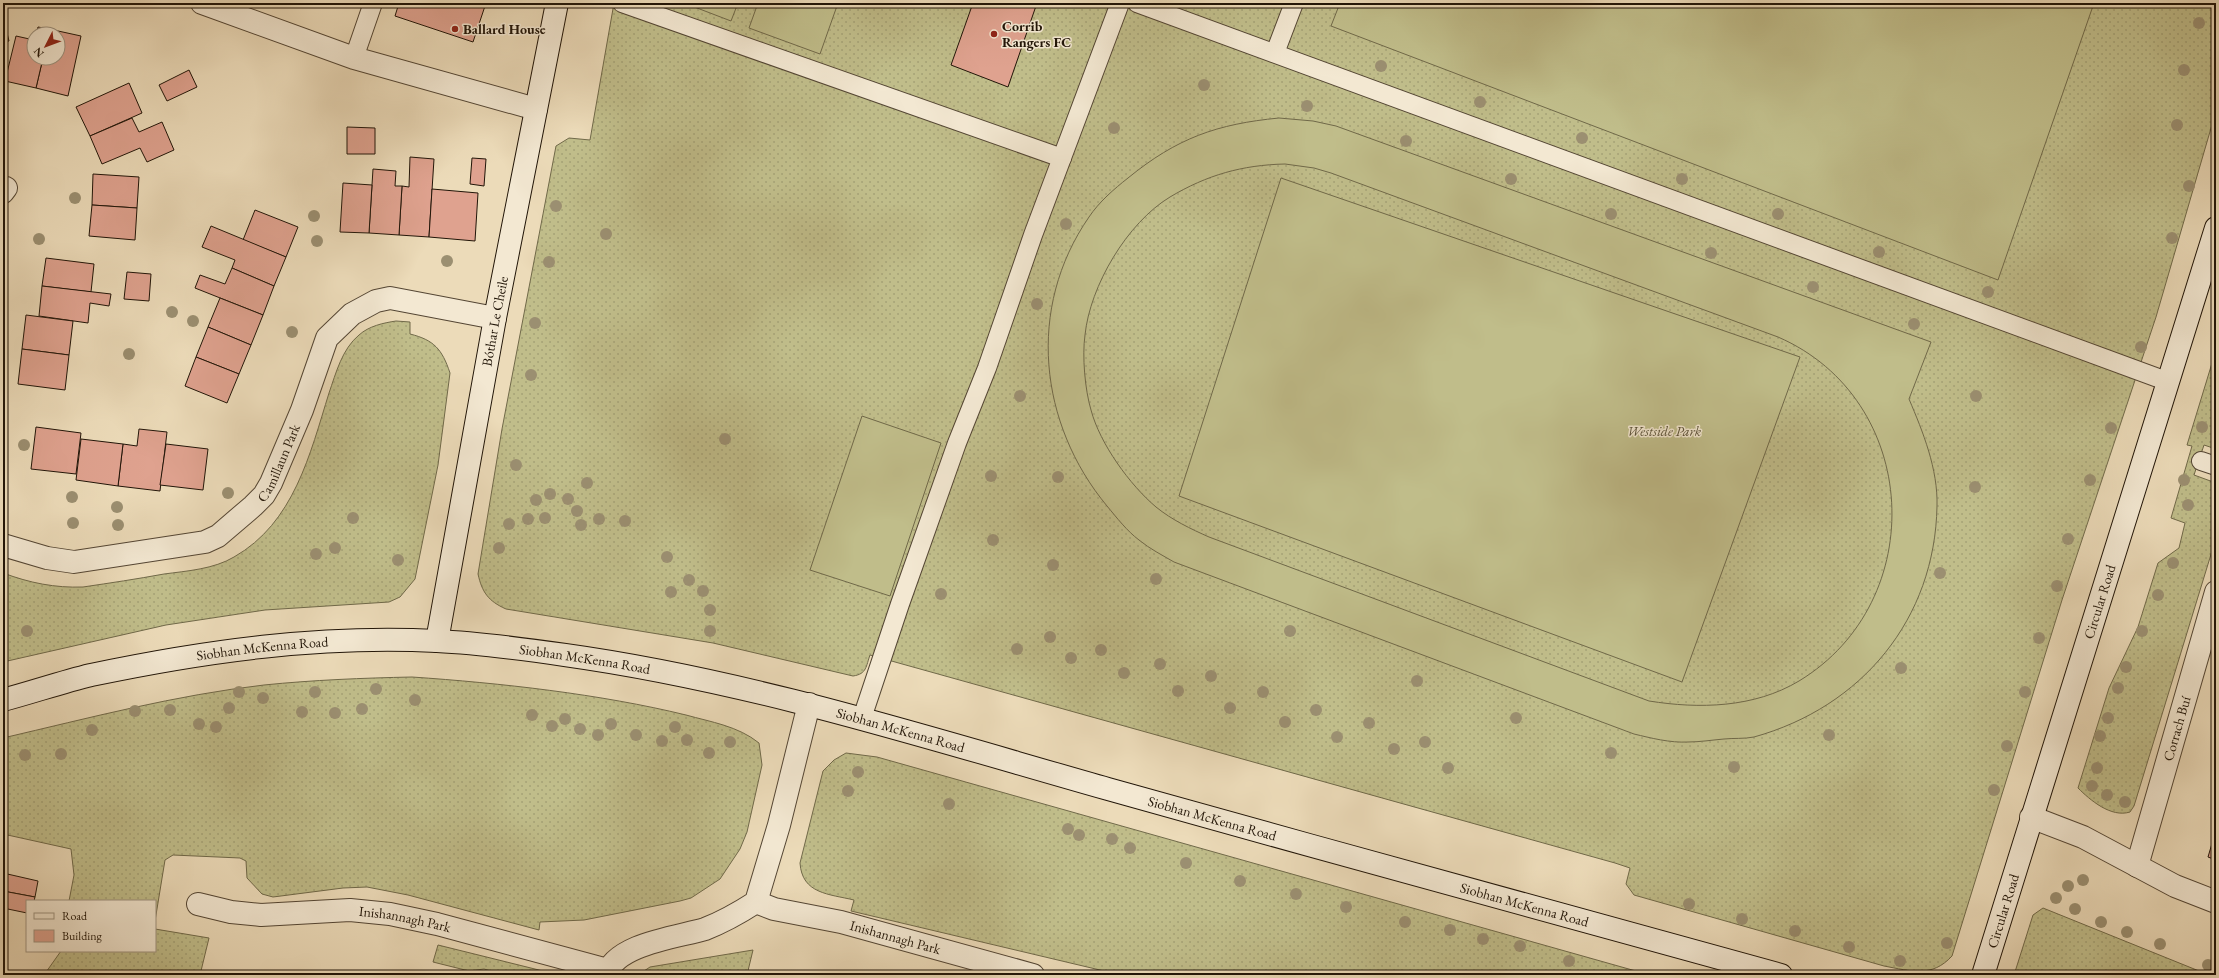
<svg xmlns="http://www.w3.org/2000/svg" width="2219" height="978" viewBox="0 0 2219 978" font-family="'EB Garamond',serif">
	<defs>
		<pattern id="grass-dots" width="8" height="8" patternUnits="userSpaceOnUse"><rect width="8" height="8" fill="#c0bd8a"/><path d="M2 2h.1M6 6h.1" fill="none" stroke="#a5a276" stroke-width="1.8" stroke-linecap="round"/></pattern>
	</defs>
	<rect width="100%" height="100%" fill="#ecdbb9"/>
	<filter id="stains"><feTurbulence type="fractalNoise" baseFrequency=".005" numOctaves="4"/><feColorMatrix values="0 0 0 0 .2 0 0 0 0 .09 0 0 0 0 .02 0 0 0 .5 -.17"/></filter>
	<radialGradient id="worn" r=".72"><stop offset=".6" stop-color="#630" stop-opacity="0"/><stop offset="1" stop-color="#630" stop-opacity=".3"/></radialGradient>
	<g fill="url(#grass-dots)" stroke="#706949">
		<path d="M614,3H2216V111L2156,317L2062,600L1952,956C1932,978 1911,971 1884,966L1634,895L1626,884L1630,868L1615,863L870,655C866,666 867,674 853,676L713,643L506,609C488,601 482,592 478,574L502,429L556,146L569,138L590,140Z"/>
		<path d="M396,321L410,322V334C434,340 442,349 450,373L438,465L415,579L400,597L389,602L265,610L166,625L3,662V573C30,583 55,588 83,587C110,583 137,579 164,574C187,571 214,569 234,557C294,523 310,454 329,393C336,373 342,349 359,335C369,326 383,323 396,321Z"/>
		<path d="M2216,350V449L2204,445L2194,475L2216,483V538L2134,806L2130,812C2111,818 2090,800 2078,788L2109,688L2138,627L2158,563L2179,548L2185,523L2171,518L2192,446L2187,445Z"/>
		<path d="M412,677C500,683 600,694 686,715C711,722 738,726 759,743L762,765L747,832L740,849L720,879L691,898L680,901L584,920L540,922L539,930L408,895L367,887L343,888L273,897L262,894L247,878L246,861L240,858L173,855L165,860L155,921V901H69L74,875L71,849L3,834V738C89,718 176,695 264,685C313,680 363,678 412,677Z"/>
		<path d="M846,753L877,757L1650,975H1121L851,911L854,900C829,894 802,894 800,863L823,771L834,760Z"/>
		<path d="M2043,908L2209,975H2014L2033,915Z"/>
		<path d="M155,929L209,938L200,975H44L61,951H155Z"/>
		<path d="M438,945L551,973L555,975H506L484,969L469,971L433,962Z"/>
		<path d="M753,950L747,975H638L650,967Z"/>
	</g>
	<g fill="#c0bd8a" stroke="#706949" fill-rule="evenodd">
		<path d="M684,3H738L731,21Z"/>
		<path d="M758,3H838L820,54L749,28Z"/>
		<path d="M1340,3H2094L1998,280L1331,26Z"/>
		<path d="M1279,118L1313,121L1336,126L1931,342L1909,399C1923,432 1938,469 1937,506C1935,619 1862,707 1754,737C1744,739 1733,738 1724,739C1712,740 1700,742 1688,742C1670,743 1651,738 1634,734L1174,562C1162,555 1150,549 1139,540C1127,531 1117,518 1107,506C1039,424 1026,308 1089,217C1099,202 1114,189 1128,178C1177,138 1217,124 1279,118ZM1285,164L1314,168L1331,173L1778,337C1921,399 1931,601 1799,681C1754,708 1699,709 1649,701L1209,537C1191,529 1172,520 1156,507C1130,485 1100,444 1091,410C1085,390 1082,356 1085,335C1090,286 1127,223 1170,197C1207,175 1242,165 1285,164Z"/>
		<path d="M1281,178L1800,357L1682,682L1179,496Z"/>
		<path d="M862,416L941,443L890,596L810,570Z"/>
	</g>
	<g fill="#dfa28f" stroke="#211508">
		<path d="M399,3H486L473,42L395,16Z"/>
		<path d="M973,3H1037L1008,87L951,65Z"/>
		<path d="M3,17L9,41L3,42Z"/>
		<path d="M38,27L49,29L48,34H36Z"/>
		<path d="M49,29L81,36L68,96L36,88L43,58H58V34H48Z"/>
		<path d="M16,36L34,40V58H43L36,88L5,81Z"/>
		<path d="M189,70L197,87L167,101L159,85Z"/>
		<path d="M129,83L142,113L90,136L76,107Z"/>
		<path d="M132,118L139,132L162,122L174,150L147,162L140,148L102,164L90,136Z"/>
		<path d="M347,127L375,128V154H347Z"/>
		<path d="M410,157L434,159L429,237L399,235L402,186L409,187Z"/>
		<path d="M472,158L486,159L484,186L470,184Z"/>
		<path d="M373,169L396,171L395,186H402L399,235L369,233Z"/>
		<path d="M93,174L139,177L137,208L92,205Z"/>
		<path d="M343,183L372,185L369,233L340,232Z"/>
		<path d="M432,189L478,193L475,241L429,237Z"/>
		<path d="M92,205L137,208L135,240L89,236Z"/>
		<path d="M255,210L298,227L286,257L243,240Z"/>
		<path d="M211,226L286,257L274,286L232,268L235,260L202,247Z"/>
		<path d="M46,258L94,264L91,292L42,286Z"/>
		<path d="M232,268L274,286L263,315L195,288L200,275L225,284Z"/>
		<path d="M127,272L151,274L149,301L124,299Z"/>
		<path d="M42,286L111,294L109,306L90,303L88,323L39,316Z"/>
		<path d="M220,298L263,315L251,345L208,327Z"/>
		<path d="M26,315L73,321L69,355L22,349Z"/>
		<path d="M208,327L251,345L239,374L196,357Z"/>
		<path d="M22,349L69,355L65,390L18,384Z"/>
		<path d="M196,357L239,374L227,403L185,386Z"/>
		<path d="M36,427L81,433L76,474L31,469Z"/>
		<path d="M139,429L167,432L160,491L118,486L123,444L137,446Z"/>
		<path d="M81,439L123,444L118,486L76,480Z"/>
		<path d="M166,444L208,449L203,490L160,485Z"/>
		<path d="M2216,830V860L2208,857Z"/>
		<path d="M3,873L38,881L35,897L3,891Z"/>
		<path d="M3,891L35,897L34,901H27V913L3,908Z"/>
	</g>
	<g fill="none" stroke-linecap="round" stroke-linejoin="round">
		<g stroke="#544634" stroke-width="20">
			<g id="lane">
				<path d="M622,3L1062,158"/>
				<path d="M1137,3L2169,382"/>
				<path d="M1275,53L1294,3"/>
				<path d="M354,58L373,3"/>
				<path d="M2201,461L2216,466"/>
				<path d="M862,718L900,604L957,443L987,368L1033,235L1120,3"/>
			</g>
		</g>
		<g stroke="#544634" stroke-width="24">
			<g id="street">
				<path d="M202,3L354,58L536,109"/>
				<path d="M3,192L6,188"/>
				<path id="s1" d="M3,545L47,558L74,562L205,542L218,536L253,506L264,495L271,483L302,410L327,338L352,314L376,301L390,298L495,318"/>
				<path d="M2031,817L2083,837L2175,886L2216,902"/>
				<path id="s2" d="M2137,866L2216,592"/>
				<path id="s3" d="M756,902L774,909L841,922L1033,975"/>
				<path id="s4" d="M198,904L231,912L261,915L350,910L390,914L437,924L608,970"/>
				<path d="M607,975C614,944 679,937 705,929C723,922 739,913 756,902L779,825L809,704"/>
			</g>
		</g>
		<g stroke="#211508" stroke-width="24">
			<g id="secondary">
				<path id="s5" d="M437,641L495,318L557,3"/>
				<path id="s6" d="M3,700C33,692 62,682 91,675C205,651 321,635 437,641C480,643 523,649 565,655C751,681 928,738 1108,789C1332,852 1556,913 1781,975"/>
				<path id="s7" d="M1983,975L2216,228"/>
			</g>
		</g>
		<use href="#lane" stroke="#f3e8d2" stroke-width="18"/>
		<use href="#street" stroke="#f3e8d2" stroke-width="22"/>
		<use href="#secondary" stroke="#f3e8d2" stroke-width="22"/>
	</g>
	<g fill="#9b8f71">
		<circle cx="2199" cy="23" r="6"/>
		<circle cx="1381" cy="66" r="6"/>
		<circle cx="2184" cy="70" r="6"/>
		<circle cx="1204" cy="85" r="6"/>
		<circle cx="1480" cy="102" r="6"/>
		<circle cx="1307" cy="106" r="6"/>
		<circle cx="2177" cy="125" r="6"/>
		<circle cx="1114" cy="128" r="6"/>
		<circle cx="1582" cy="138" r="6"/>
		<circle cx="1406" cy="141" r="6"/>
		<circle cx="1511" cy="179" r="6"/>
		<circle cx="1682" cy="179" r="6"/>
		<circle cx="2189" cy="186" r="6"/>
		<circle cx="75" cy="198" r="6"/>
		<circle cx="556" cy="206" r="6"/>
		<circle cx="1611" cy="214" r="6"/>
		<circle cx="1778" cy="214" r="6"/>
		<circle cx="314" cy="216" r="6"/>
		<circle cx="1066" cy="224" r="6"/>
		<circle cx="606" cy="234" r="6"/>
		<circle cx="2172" cy="238" r="6"/>
		<circle cx="39" cy="239" r="6"/>
		<circle cx="317" cy="241" r="6"/>
		<circle cx="1879" cy="252" r="6"/>
		<circle cx="1711" cy="253" r="6"/>
		<circle cx="447" cy="261" r="6"/>
		<circle cx="549" cy="262" r="6"/>
		<circle cx="1813" cy="287" r="6"/>
		<circle cx="1988" cy="292" r="6"/>
		<circle cx="1037" cy="304" r="6"/>
		<circle cx="172" cy="312" r="6"/>
		<circle cx="193" cy="321" r="6"/>
		<circle cx="535" cy="323" r="6"/>
		<circle cx="1914" cy="324" r="6"/>
		<circle cx="292" cy="332" r="6"/>
		<circle cx="2141" cy="347" r="6"/>
		<circle cx="129" cy="354" r="6"/>
		<circle cx="531" cy="375" r="6"/>
		<circle cx="1020" cy="396" r="6"/>
		<circle cx="1976" cy="396" r="6"/>
		<circle cx="2202" cy="427" r="6"/>
		<circle cx="2111" cy="428" r="6"/>
		<circle cx="725" cy="439" r="6"/>
		<circle cx="24" cy="445" r="6"/>
		<circle cx="516" cy="465" r="6"/>
		<circle cx="991" cy="476" r="6"/>
		<circle cx="1058" cy="477" r="6"/>
		<circle cx="2090" cy="480" r="6"/>
		<circle cx="2184" cy="480" r="6"/>
		<circle cx="587" cy="483" r="6"/>
		<circle cx="1975" cy="487" r="6"/>
		<circle cx="228" cy="493" r="6"/>
		<circle cx="550" cy="494" r="6"/>
		<circle cx="72" cy="497" r="6"/>
		<circle cx="568" cy="499" r="6"/>
		<circle cx="536" cy="500" r="6"/>
		<circle cx="2188" cy="505" r="6"/>
		<circle cx="117" cy="507" r="6"/>
		<circle cx="577" cy="511" r="6"/>
		<circle cx="353" cy="518" r="6"/>
		<circle cx="545" cy="518" r="6"/>
		<circle cx="528" cy="519" r="6"/>
		<circle cx="599" cy="519" r="6"/>
		<circle cx="625" cy="521" r="6"/>
		<circle cx="73" cy="523" r="6"/>
		<circle cx="509" cy="524" r="6"/>
		<circle cx="118" cy="525" r="6"/>
		<circle cx="581" cy="525" r="6"/>
		<circle cx="2068" cy="539" r="6"/>
		<circle cx="993" cy="540" r="6"/>
		<circle cx="335" cy="548" r="6"/>
		<circle cx="499" cy="548" r="6"/>
		<circle cx="316" cy="554" r="6"/>
		<circle cx="667" cy="557" r="6"/>
		<circle cx="398" cy="560" r="6"/>
		<circle cx="2173" cy="563" r="6"/>
		<circle cx="1053" cy="565" r="6"/>
		<circle cx="1940" cy="573" r="6"/>
		<circle cx="1156" cy="579" r="6"/>
		<circle cx="689" cy="580" r="6"/>
		<circle cx="2057" cy="586" r="6"/>
		<circle cx="703" cy="591" r="6"/>
		<circle cx="671" cy="592" r="6"/>
		<circle cx="941" cy="594" r="6"/>
		<circle cx="2158" cy="595" r="6"/>
		<circle cx="710" cy="610" r="6"/>
		<circle cx="27" cy="631" r="6"/>
		<circle cx="710" cy="631" r="6"/>
		<circle cx="1290" cy="631" r="6"/>
		<circle cx="2142" cy="631" r="6"/>
		<circle cx="1050" cy="637" r="6"/>
		<circle cx="2039" cy="638" r="6"/>
		<circle cx="1017" cy="649" r="6"/>
		<circle cx="1101" cy="650" r="6"/>
		<circle cx="1071" cy="658" r="6"/>
		<circle cx="1160" cy="664" r="6"/>
		<circle cx="2126" cy="667" r="6"/>
		<circle cx="1901" cy="668" r="6"/>
		<circle cx="1124" cy="673" r="6"/>
		<circle cx="1211" cy="676" r="6"/>
		<circle cx="1417" cy="681" r="6"/>
		<circle cx="2118" cy="688" r="6"/>
		<circle cx="376" cy="689" r="6"/>
		<circle cx="1178" cy="691" r="6"/>
		<circle cx="239" cy="692" r="6"/>
		<circle cx="315" cy="692" r="6"/>
		<circle cx="1263" cy="692" r="6"/>
		<circle cx="2025" cy="692" r="6"/>
		<circle cx="263" cy="698" r="6"/>
		<circle cx="415" cy="700" r="6"/>
		<circle cx="229" cy="708" r="6"/>
		<circle cx="1230" cy="708" r="6"/>
		<circle cx="362" cy="709" r="6"/>
		<circle cx="170" cy="710" r="6"/>
		<circle cx="1316" cy="710" r="6"/>
		<circle cx="135" cy="711" r="6"/>
		<circle cx="302" cy="712" r="6"/>
		<circle cx="335" cy="713" r="6"/>
		<circle cx="532" cy="715" r="6"/>
		<circle cx="1516" cy="718" r="6"/>
		<circle cx="2108" cy="718" r="6"/>
		<circle cx="565" cy="719" r="6"/>
		<circle cx="1285" cy="722" r="6"/>
		<circle cx="1369" cy="723" r="6"/>
		<circle cx="199" cy="724" r="6"/>
		<circle cx="611" cy="724" r="6"/>
		<circle cx="552" cy="726" r="6"/>
		<circle cx="216" cy="727" r="6"/>
		<circle cx="675" cy="727" r="6"/>
		<circle cx="580" cy="729" r="6"/>
		<circle cx="92" cy="730" r="6"/>
		<circle cx="598" cy="735" r="6"/>
		<circle cx="636" cy="735" r="6"/>
		<circle cx="1829" cy="735" r="6"/>
		<circle cx="2100" cy="736" r="6"/>
		<circle cx="1337" cy="737" r="6"/>
		<circle cx="687" cy="740" r="6"/>
		<circle cx="662" cy="741" r="6"/>
		<circle cx="730" cy="742" r="6"/>
		<circle cx="1425" cy="742" r="6"/>
		<circle cx="2007" cy="746" r="6"/>
		<circle cx="1394" cy="749" r="6"/>
		<circle cx="709" cy="753" r="6"/>
		<circle cx="1611" cy="753" r="6"/>
		<circle cx="61" cy="754" r="6"/>
		<circle cx="25" cy="755" r="6"/>
		<circle cx="1734" cy="767" r="6"/>
		<circle cx="1448" cy="768" r="6"/>
		<circle cx="2097" cy="768" r="6"/>
		<circle cx="858" cy="772" r="6"/>
		<circle cx="2092" cy="786" r="6"/>
		<circle cx="1994" cy="790" r="6"/>
		<circle cx="848" cy="791" r="6"/>
		<circle cx="2107" cy="795" r="6"/>
		<circle cx="2125" cy="802" r="6"/>
		<circle cx="949" cy="804" r="6"/>
		<circle cx="1068" cy="829" r="6"/>
		<circle cx="1079" cy="835" r="6"/>
		<circle cx="1112" cy="839" r="6"/>
		<circle cx="1130" cy="848" r="6"/>
		<circle cx="1186" cy="863" r="6"/>
		<circle cx="2083" cy="880" r="6"/>
		<circle cx="1240" cy="881" r="6"/>
		<circle cx="2068" cy="886" r="6"/>
		<circle cx="1296" cy="894" r="6"/>
		<circle cx="2056" cy="898" r="6"/>
		<circle cx="1689" cy="904" r="6"/>
		<circle cx="1346" cy="907" r="6"/>
		<circle cx="2075" cy="909" r="6"/>
		<circle cx="1742" cy="919" r="6"/>
		<circle cx="1405" cy="922" r="6"/>
		<circle cx="2101" cy="922" r="6"/>
		<circle cx="1450" cy="930" r="6"/>
		<circle cx="1795" cy="931" r="6"/>
		<circle cx="2127" cy="932" r="6"/>
		<circle cx="1483" cy="939" r="6"/>
		<circle cx="1947" cy="943" r="6"/>
		<circle cx="2160" cy="944" r="6"/>
		<circle cx="1520" cy="946" r="6"/>
		<circle cx="1849" cy="947" r="6"/>
		<circle cx="1569" cy="961" r="6"/>
		<circle cx="1900" cy="961" r="6"/>
		<circle cx="2208" cy="965" r="6"/>
	</g>
	<g fill="#8f2418" stroke="#f3e8d2" stroke-width="1.5">
		<circle cx="455" cy="29" r="4"/>
		<circle cx="994" cy="34" r="4"/>
	</g>
	<g text-anchor="middle" stroke-width="3" stroke-linejoin="round" paint-order="stroke">
		<g font-size="14" font-weight="bold" fill="#211508" stroke="#f3e8d2" text-anchor="start">
			<text x="1002" y="31">Corrib<tspan x="1002" dy="16">Rangers FC</tspan></text>
			<text x="463" y="34">Ballard House</text>
		</g>
		<g font-size="14" fill="#211508" stroke="#f3e8d2">
			<text dy="5" stroke="none"><textPath href="#s5" startOffset="325">Bóthar Le Cheile</textPath></text>
			<text dy="5" stroke="none"><textPath href="#s1" startOffset="317">Camillaun Park</textPath></text>
			<text dy="5" stroke="none"><textPath href="#s7" startOffset="391">Circular Road</textPath></text>
			<text dy="5" stroke="none"><textPath href="#s6" startOffset="265">Siobhan McKenna Road</textPath></text>
			<text dy="5" stroke="none"><textPath href="#s6" startOffset="589">Siobhan McKenna Road</textPath></text>
			<text dy="5" stroke="none"><textPath href="#s2" startOffset="143">Corrach Buí</textPath></text>
			<text dy="5" stroke="none"><textPath href="#s6" startOffset="913">Siobhan McKenna Road</textPath></text>
			<text dy="5" stroke="none"><textPath href="#s6" startOffset="1237">Siobhan McKenna Road</textPath></text>
			<text dy="5" stroke="none"><textPath href="#s6" startOffset="1561">Siobhan McKenna Road</textPath></text>
			<text dy="5" stroke="none"><textPath href="#s7" startOffset="67">Circular Road</textPath></text>
			<text dy="5" stroke="none"><textPath href="#s4" startOffset="209">Inishannagh Park</textPath></text>
			<text dy="5" stroke="none"><textPath href="#s3" startOffset="144">Inishannagh Park</textPath></text>
		</g>
		<g font-size="14" font-style="italic" fill="#595036" stroke="#f3e8d2">
			<text x="1664" y="436">Westside Park</text>
		</g>
	</g>
	<rect width="2219" height="978" fill="none" stroke="#ecdbb9" stroke-width="16"/>
	<rect x="4" y="4" width="2211" height="970" fill="none" stroke="#211508" stroke-width="2"/>
	<rect x="8" y="8" width="2203" height="962" fill="none" stroke="#211508"/>
	<rect x="26" y="900" width="130" height="52" fill="#f3e8d2" stroke="#9f9481"/>
	<rect x="34" y="913" width="20" height="6" fill="#f3e8d2" stroke="#9f9481"/>
	<text x="62" y="920" font-size="12" fill="#211508">Road</text>
	<rect x="34" y="930" width="20" height="12" fill="#dfa28f" stroke="#9f9481"/>
	<text x="62" y="940" font-size="12" fill="#211508">Building</text>
	<g transform="translate(46 46) rotate(228)"><circle r="19" fill="#f3e8d2" stroke="#9f9481"/>
	<path d="M0-3L7 15L0 10L-7 15Z" fill="#8f2418"/>
	<text y="-6" font-size="11" font-weight="bold" text-anchor="middle" fill="#211508">N</text>
	</g>
	<rect width="100%" height="100%" filter="url(#stains)"/>
	<rect width="100%" height="100%" fill="url(#worn)"/>
</svg>
